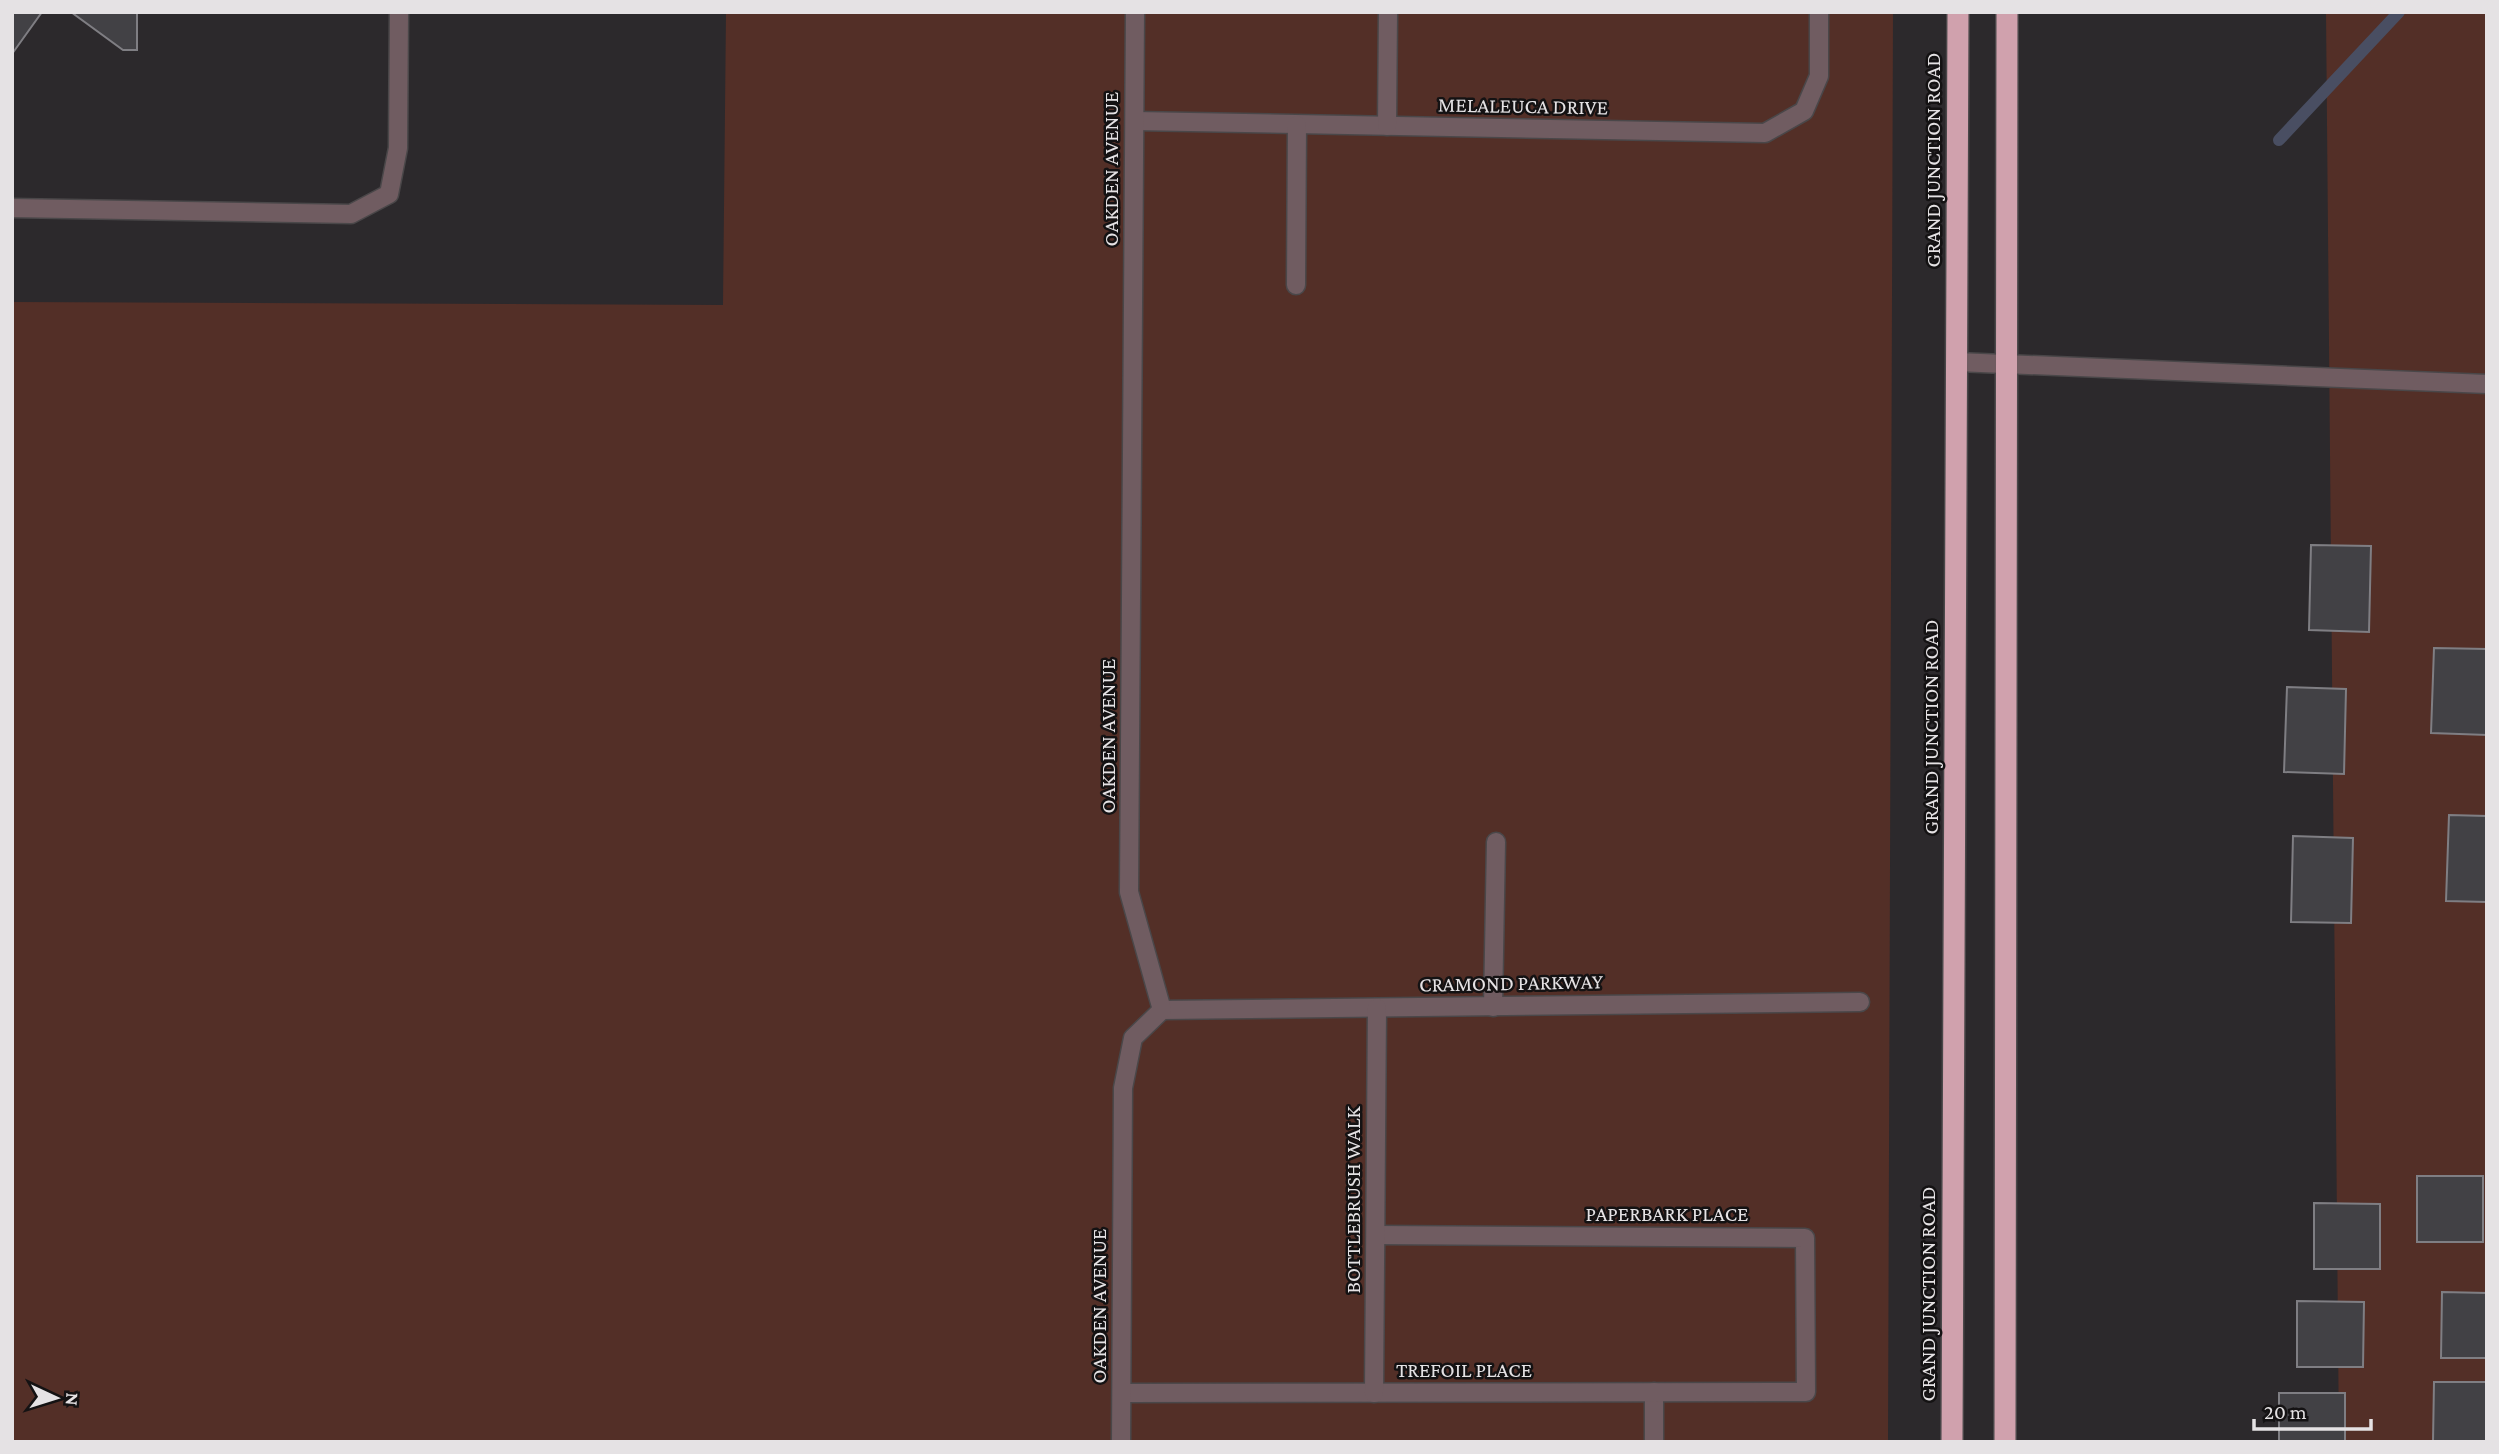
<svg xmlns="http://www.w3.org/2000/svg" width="2499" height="1454" viewBox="0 0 2499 1454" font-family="'Crimson Pro',serif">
	<rect width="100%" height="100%" fill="#2c292c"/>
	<g fill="#532f27">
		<path d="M726,12H1893L1888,1442H12V302L723,305Z"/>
		<path d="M2326,12H2487V1442H2339Z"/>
	</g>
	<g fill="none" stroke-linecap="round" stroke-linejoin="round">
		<path stroke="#494e62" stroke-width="12" d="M2279,140L2399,12"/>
	</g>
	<g fill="#424145" stroke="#7f7e83" stroke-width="2">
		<path d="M12,12H42L12,54Z"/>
		<path d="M71,12H137V50H123Z"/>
		<path d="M2311,545L2371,546L2369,632L2309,630Z"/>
		<path d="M2434,648L2487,649V735L2431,733Z"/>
		<path d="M2287,687L2346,689L2344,774L2284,772Z"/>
		<path d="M2449,815L2487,816V902L2446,901Z"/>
		<path d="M2293,836L2353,838L2351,923L2291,922Z"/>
		<rect x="2417" y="1176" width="66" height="66"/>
		<path d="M2314,1203L2380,1204V1269H2314Z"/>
		<path d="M2442,1292L2487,1293V1358H2441Z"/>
		<path d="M2297,1301L2364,1302L2363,1367H2297Z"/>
		<path d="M2434,1382H2487V1442H2433Z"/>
		<rect x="2279" y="1393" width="66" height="49"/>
	</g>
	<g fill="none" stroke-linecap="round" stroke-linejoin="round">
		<g stroke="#4a4749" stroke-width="21">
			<g id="lane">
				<path d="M12,208L351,214L389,194L398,148L399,12"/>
				<path d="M1957,362L2487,384"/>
			</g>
		</g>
		<g stroke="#4a4749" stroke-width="21">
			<g id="street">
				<path d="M1135,121L1765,133L1804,111L1819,76V12"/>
				<path d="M1387,126L1388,12"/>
				<path d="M1296,285L1297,125"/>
				<path d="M1493,1007L1496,842"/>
				<path d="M1162,1010L1860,1002"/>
				<path d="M1654,1392V1442"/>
				<path d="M1122,1393L1806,1392L1805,1238L1376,1235"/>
				<path d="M1374,1393L1377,1008"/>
				<path d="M1121,1442L1123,1088L1133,1038L1162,1010L1129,892L1135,12"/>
			</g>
		</g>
		<g stroke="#4a4749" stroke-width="24">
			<g id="highway">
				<path d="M1952,1442L1958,12"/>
				<path d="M2005,1442L2007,12"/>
			</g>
		</g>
		<use href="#lane" stroke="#705c61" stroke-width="18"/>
		<use href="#street" stroke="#705c61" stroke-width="18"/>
		<use href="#highway" stroke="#d0a1ad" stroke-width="21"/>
	</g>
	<g text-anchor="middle" stroke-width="5" stroke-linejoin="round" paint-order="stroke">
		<g font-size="21" fill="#e5e2e4" stroke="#141213">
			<text transform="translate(1523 106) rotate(1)" y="7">MELALEUCA DRIVE</text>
			<text transform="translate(1933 160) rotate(-90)" y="7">GRAND JUNCTION ROAD</text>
			<text transform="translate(1111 169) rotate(-90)" y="7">OAKDEN AVENUE</text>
			<text transform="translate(1931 727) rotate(-90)" y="7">GRAND JUNCTION ROAD</text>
			<text transform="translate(1108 736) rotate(-90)" y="7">OAKDEN AVENUE</text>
			<text transform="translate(1511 983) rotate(-1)" y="7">CRAMOND PARKWAY</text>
			<text transform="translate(1353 1200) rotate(-90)" y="7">BOTTLEBRUSH WALK</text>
			<text x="1667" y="1221">PAPERBARK PLACE</text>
			<text transform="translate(1928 1294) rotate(-90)" y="7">GRAND JUNCTION ROAD</text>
			<text transform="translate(1099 1306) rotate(-90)" y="7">OAKDEN AVENUE</text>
			<text x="1464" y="1377">TREFOIL PLACE</text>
		</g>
	</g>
	<rect width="2499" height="1454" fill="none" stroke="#e5e2e4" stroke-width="28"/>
	<g transform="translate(56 1398) rotate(94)" stroke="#141213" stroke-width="5" paint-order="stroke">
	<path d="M0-5L12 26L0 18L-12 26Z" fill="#e5e2e4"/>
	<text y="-10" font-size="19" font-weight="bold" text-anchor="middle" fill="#e5e2e4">N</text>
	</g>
	<path d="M2254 1419v10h117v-10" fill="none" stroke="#e5e2e4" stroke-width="3.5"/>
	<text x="2264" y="1419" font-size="21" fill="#e5e2e4" stroke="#141213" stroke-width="5" paint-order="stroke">20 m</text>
</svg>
